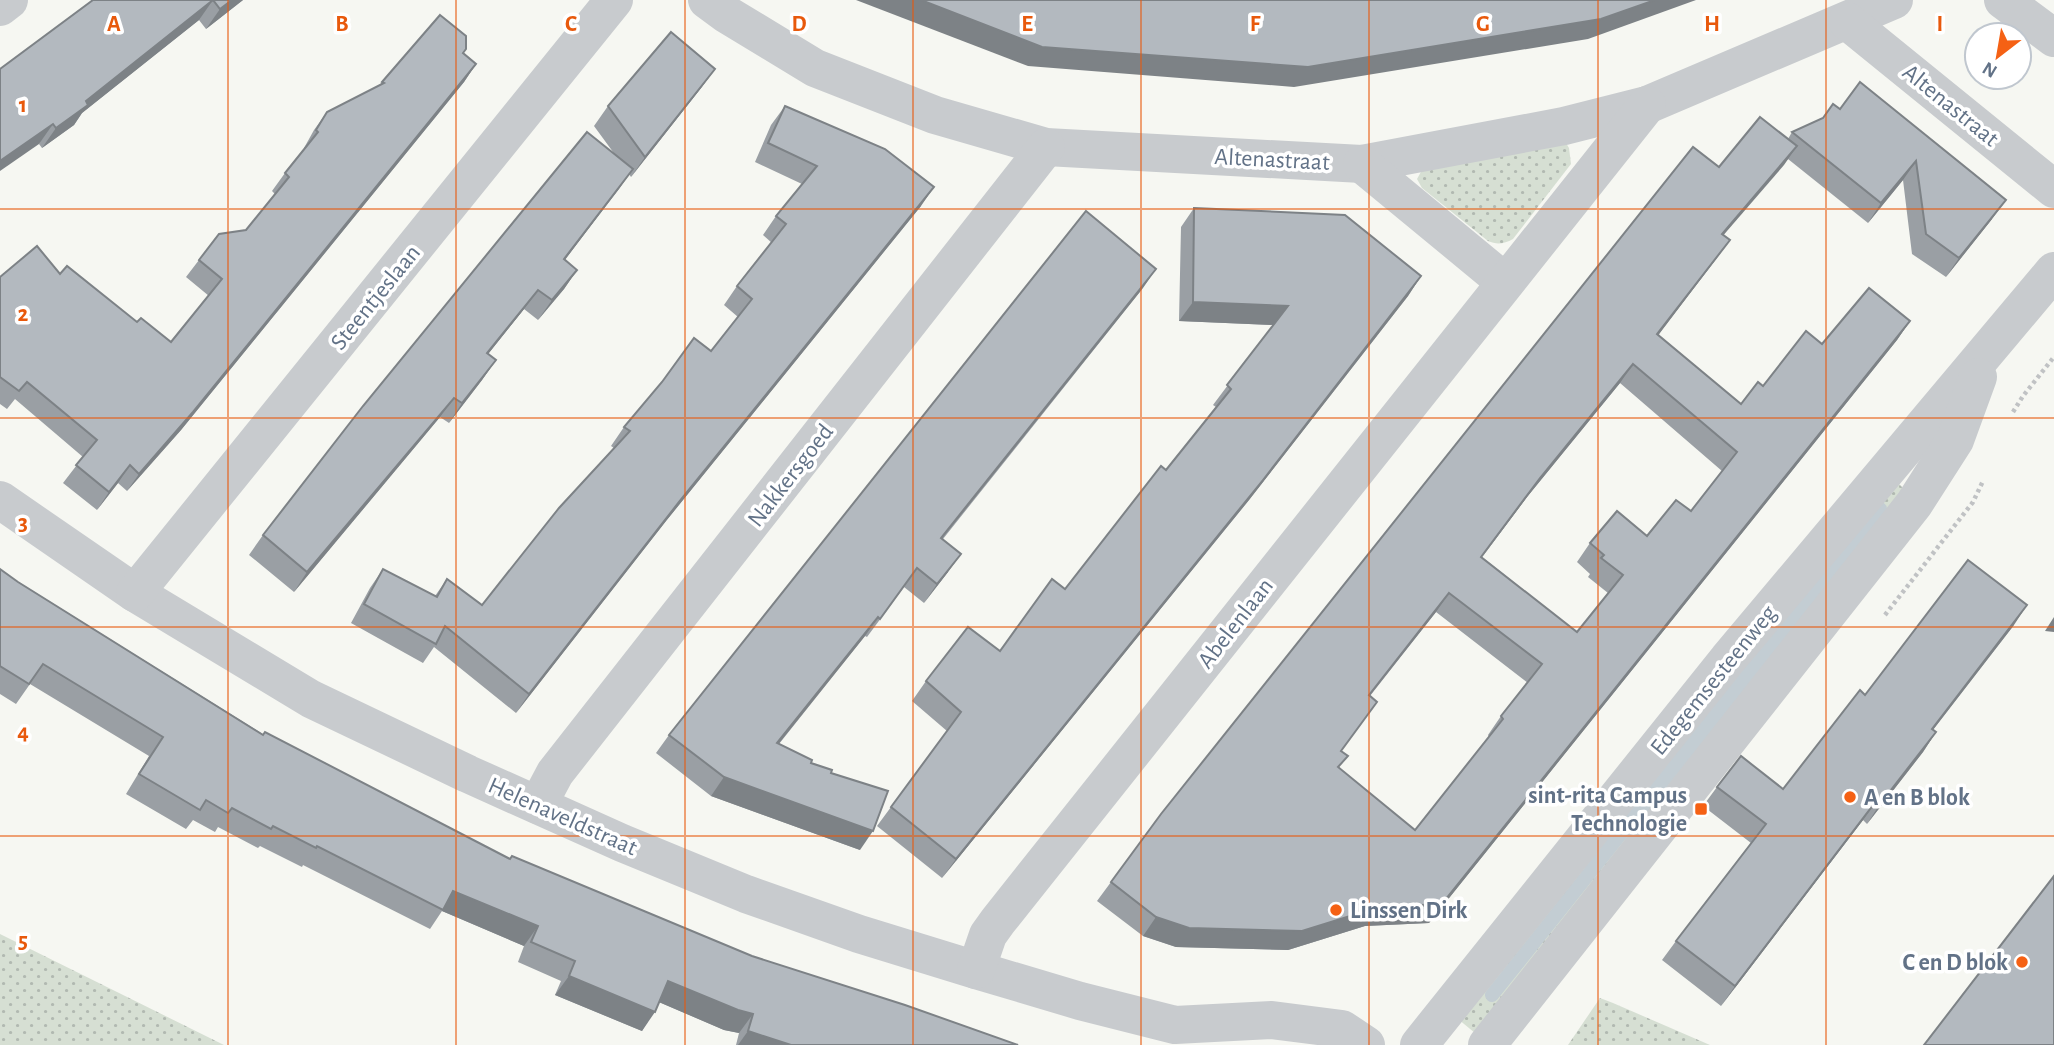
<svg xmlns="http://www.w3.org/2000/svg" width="2054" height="1045" viewBox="0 0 2054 1045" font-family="'Alegreya Sans',sans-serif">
	<defs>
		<pattern id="grass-dots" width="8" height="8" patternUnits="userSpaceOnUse" patternTransform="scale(1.75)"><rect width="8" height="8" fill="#d6dfd3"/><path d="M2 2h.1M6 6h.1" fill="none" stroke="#b1b9b1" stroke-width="1.8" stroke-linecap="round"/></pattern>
	</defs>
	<rect width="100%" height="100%" fill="#f6f7f2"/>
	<g fill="url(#grass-dots)">
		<path d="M1566,143L1569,148L1571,164L1513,239C1504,244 1497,245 1488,241L1422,188L1417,179L1422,170Z"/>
		<path d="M1897,482L1905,490L1764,674L1744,659Z"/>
		<path d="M1730,676L1750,691L1475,1033L1458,1019Z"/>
		<path d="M0,934L224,1045H0Z"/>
		<path d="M1600,998L1613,1003L1710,1045H1568Z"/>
	</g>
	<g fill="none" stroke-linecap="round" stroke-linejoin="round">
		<path stroke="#c3cdd3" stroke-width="14" d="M1492,995L1880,509"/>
		<g stroke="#c0c2c4" stroke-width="4.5" stroke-dasharray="3.5 3.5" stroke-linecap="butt">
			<path d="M2013,412L2023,396L2054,357"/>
			<path d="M1885,615L1973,502L1983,481"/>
		</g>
		<g stroke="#c8cbce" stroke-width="38">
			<path d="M707,0L726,14L815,68L935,115L1046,147L1362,164L1564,126L1647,105L1894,0"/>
			<path d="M2003,0L2054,38"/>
			<path d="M0,7L9,0"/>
			<path d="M1847,21L2054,189"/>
			<path d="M1362,164L1505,282"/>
			<path d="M0,500L135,593L311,699L468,774L622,843L746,894L859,934L976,970L1080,1001L1175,1025L1272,1020L1342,1029L1366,1045"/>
			<path d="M135,593L614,0"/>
			<path d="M538,805L555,773L1046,147"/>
			<path d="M976,970L988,935L998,921L1647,105"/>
			<path d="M1419,1045L1728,659L2054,271"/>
			<path d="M1487,1045L1914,504L1955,440L1978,377"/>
		</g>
	</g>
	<g fill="#9a9fa4" fill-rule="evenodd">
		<path d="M93,0H243L206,29L199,20L82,113L74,125L42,148L39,144Z"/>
		<path d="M463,54L476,64L464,82L181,430L127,491L118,483L97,510L63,483L83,457L15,399L7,409L0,404V277L60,274L171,342L209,296L186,277L199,260L246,230L275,194L272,191L285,173L305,149L304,148L314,130L327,112L379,86L382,82Z"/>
		<path d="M715,69L701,88L631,177L629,174L565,260L577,270L564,289L538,320L524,309L488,354L496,360L482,380L449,423L440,417L294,592L249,555L263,535L616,156L594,126L608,106Z"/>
		<path d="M1860,82L1992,219L1946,277L1912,254L1903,180L1868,223L1788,159L1723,235L1716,259L1658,335L1741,404L1763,386L1822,344L1910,321L1897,340L1429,923L1365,926L1288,950L1176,947L1143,936L1097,901L1111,882L1719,167L1788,139L1792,132L1823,118L1840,109ZM1620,383L1722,471L1691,511L1647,536L1590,543L1577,562L1590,574L1588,577L1608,593L1577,632L1482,557L1527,497ZM1436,612L1528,683L1501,716L1488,735L1489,737L1415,830L1339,768L1341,751L1370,696Z"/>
		<path d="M785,106L921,206L666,521L516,713L434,647L423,663L351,623L370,588L383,569L435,596L447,579L482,605L614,448L611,446L624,427L711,351L738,317L724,305L737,286L772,243L763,235L776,216L802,184L755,162L771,125Z"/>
		<path d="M1194,208L1421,276L1408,296L1249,500L942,878L877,826L947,731L912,701L926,681L1000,651L1065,589L1166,470L1216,407L1213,405L1273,325L1179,321L1181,227Z"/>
		<path d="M1143,288L943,539L948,572L924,603L904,587L867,637L865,636L779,744L811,763L860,850L711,796L656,753L669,735Z"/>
		<path d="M0,569L18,582L263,734L510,859L512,856L752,956L1018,1045H736L739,1033L724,1030L659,1002L642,1031L555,995L561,981L518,962L524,946L442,911L430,929L303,865L302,867L260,846L258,848L218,827L215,832L193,820L186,829L126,794L149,756L30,684L16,704L0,694Z"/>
		<path d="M2014,625L1933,730L1936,732L1923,752L1867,824L1863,820L1721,1006L1662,960L1676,941L1751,843L1703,806L1717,787L1783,789L1865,695Z"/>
	</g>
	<g fill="#7d8286">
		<path d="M213,0L199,20L82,113L74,125L42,148L56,128L86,101Z"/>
		<path d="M232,0H243L206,29L220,9Z"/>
		<path d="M856,0H1696L1588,39L1294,87L1028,66Z"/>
		<path d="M476,64L464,82L181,430L127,491L139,474Z"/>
		<path d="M715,69L701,88L631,177L645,157Z"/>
		<path d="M53,124L39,144L0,171V161Z"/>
		<path d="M1797,146L1784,165L1708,253L1722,234Z"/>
		<path d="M1916,161L1903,180L1868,223L1881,203Z"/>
		<path d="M633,169L619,189L550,279L564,259Z"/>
		<path d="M934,187L921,206L666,521L516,713L529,694L679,502Z"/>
		<path d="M2006,200L1992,219L1946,277L1959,258Z"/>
		<path d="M1730,240L1716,259L1644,354L1657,334Z"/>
		<path d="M1156,269L1143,288L928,556L941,538Z"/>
		<path d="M577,270L564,289L538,320L552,300Z"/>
		<path d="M1421,276L1408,296L1249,500L942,878L956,859Z"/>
		<path d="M538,290L524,309L473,373L487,353Z"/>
		<path d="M1193,302L1288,306L1274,325L1179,321Z"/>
		<path d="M1910,321L1897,340L1429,923L1365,926L1288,950L1176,947L1143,936L1156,917L1379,907Z"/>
		<path d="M496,360L482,380L449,423L462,403Z"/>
		<path d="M1633,364L1620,383L1527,497L1468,576L1540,478Z"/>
		<path d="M454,398L440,417L294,592L307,572Z"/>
		<path d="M130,465L118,483L97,510L109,492Z"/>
		<path d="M961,554L948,572L924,603L937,584Z"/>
		<path d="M1449,593L1436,612L1355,714L1369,695Z"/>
		<path d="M2027,605L2014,625L1918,749L1932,729Z"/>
		<path d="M878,617L865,636L764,762L777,743Z"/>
		<path d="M2054,617V632L2045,631Z"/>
		<path d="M1936,732L1923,752L1867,824L1880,804Z"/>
		<path d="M724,777L873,831L860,850L711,796Z"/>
		<path d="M1877,800L1863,820L1721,1006L1735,986Z"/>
		<path d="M453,891L538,926L524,946L442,911Z"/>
		<path d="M569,976L655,1012L642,1031L555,995Z"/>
		<path d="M668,981L753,1014L739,1033L724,1030L654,1000Z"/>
		<path d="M748,1031L791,1045H738Z"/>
	</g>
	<g fill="#b3b9bf" stroke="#7d8286" stroke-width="2" fill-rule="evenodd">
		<path d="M93,0H213L86,101L88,105L56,128L53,124L0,161V69Z"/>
		<path d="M213,0H232L220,9Z"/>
		<path d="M921,0H1655L1601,19L1308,67L1042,47Z"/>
		<path d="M440,15L466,36V49L463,53L476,64L193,412L139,474L130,465L109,492L76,465L97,440L27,382L19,391L0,377V277L37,246L60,274L67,266L137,322L141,318L171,342L222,279L199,260L219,234L246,230L289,177L285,173L318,132L316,130L327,112L384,83L382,82Z"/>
		<path d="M671,32L715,69L645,157L608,106Z"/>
		<path d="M1860,82L2006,200L1959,258L1926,234L1916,161L1881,203L1792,132L1823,118L1833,104L1840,109Z"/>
		<path d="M785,106L885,149L934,187L679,502L529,694L445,626L436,644L364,604L383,569L437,597L447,579L482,605L559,508L630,431L624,427L662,382L694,338L711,351L752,299L737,286L786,224L776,216L817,166L768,143Z"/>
		<path d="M1760,117L1797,146L1722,234L1730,240L1657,334L1741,404L1758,382L1763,386L1806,331L1822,344L1869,288L1910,321L1442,904L1379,907L1302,931L1189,928L1156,917L1111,882L1161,814L1693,147L1719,167ZM1633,364L1737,452L1691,511L1676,500L1647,536L1617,511L1590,543L1604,555L1601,558L1623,575L1577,632L1481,557L1540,478ZM1449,593L1542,664L1501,716L1503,719L1415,830L1338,767L1348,756L1341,751L1377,702L1369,695Z"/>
		<path d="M587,132L633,169L564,259L577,270L552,300L538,290L487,353L496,360L462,403L454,398L307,572L263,535L363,406Z"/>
		<path d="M1194,208L1345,215L1421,276L1263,480L956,859L891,807L961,712L926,681L968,627L1000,651L1052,579L1065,589L1161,466L1166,470L1231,389L1227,385L1288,306L1193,302Z"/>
		<path d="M1086,211L1156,269L941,538L961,554L937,584L917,568L880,619L878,617L777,743L812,760L811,763L832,770L831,773L888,791L873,831L724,777L669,735Z"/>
		<path d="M1968,560L2027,605L1932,729L1936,732L1880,804L1877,800L1735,986L1676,941L1766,824L1717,787L1741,756L1783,789L1860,690L1865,695Z"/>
		<path d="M0,569L18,582L263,735L265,732L510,859L512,856L752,956L905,1005L1018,1045H791L748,1031L753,1014L738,1010L668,981L655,1012L569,976L575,961L531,942L538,926L453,891L443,910L317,846L316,848L273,826L271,829L232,808L228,813L206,800L200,810L139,774L163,737L43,664L29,684L0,666Z"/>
		<path d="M2054,876V1045H1924Z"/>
	</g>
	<path fill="none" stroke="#e8590c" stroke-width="2" stroke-opacity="0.55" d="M228,0V1045M456,0V1045M685,0V1045M913,0V1045M1141,0V1045M1369,0V1045M1598,0V1045M1826,0V1045M0,209H2054M0,418H2054M0,627H2054M0,836H2054"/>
	<g fill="#f56114" stroke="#fff" stroke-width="2.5">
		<circle cx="1850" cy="797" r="7"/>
		<rect x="1694" y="802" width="14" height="14" rx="3.5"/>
		<circle cx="1336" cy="910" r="7"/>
		<circle cx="2022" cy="962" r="7"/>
	</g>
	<g text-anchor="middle" stroke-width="7" stroke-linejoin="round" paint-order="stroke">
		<g font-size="24" fill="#627287" stroke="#fff">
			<text transform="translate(1951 105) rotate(39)" y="8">Altenastraat</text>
			<text transform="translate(1272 159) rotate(3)" y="8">Altenastraat</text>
			<text transform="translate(375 297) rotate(-51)" y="8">Steentjeslaan</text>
			<text transform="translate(790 475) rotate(-52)" y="8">Nakkersgoed</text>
			<text transform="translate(1235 623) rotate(-52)" y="8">Abelenlaan</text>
			<text transform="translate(1713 680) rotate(-51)" y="8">Edegemsesteenweg</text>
			<text transform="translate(563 816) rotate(24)" y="8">Helenaveldstraat</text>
		</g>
		<g font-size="24" font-weight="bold" fill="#627287" stroke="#fff" text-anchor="end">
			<text x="1687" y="803">sint-rita Campus<tspan x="1687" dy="28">Technologie</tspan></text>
			<text x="1864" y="805" text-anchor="start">A en B blok</text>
			<text x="1350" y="918" text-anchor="start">Linssen Dirk</text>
			<text x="2008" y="970">C en D blok</text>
		</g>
	</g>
	<g font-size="23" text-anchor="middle" font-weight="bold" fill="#e8590c" stroke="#fff" stroke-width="7" stroke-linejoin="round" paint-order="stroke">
		<text x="114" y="31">A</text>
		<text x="342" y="31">B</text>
		<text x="571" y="31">C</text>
		<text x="799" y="31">D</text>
		<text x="1027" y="31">E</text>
		<text x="1255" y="31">F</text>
		<text x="1483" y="31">G</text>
		<text x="1712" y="31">H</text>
		<text x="1940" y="31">I</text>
		<text x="23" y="112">1</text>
		<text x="23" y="321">2</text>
		<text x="23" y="530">3</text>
		<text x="23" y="739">4</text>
		<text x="23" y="948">5</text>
	</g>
	<g transform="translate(1998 56) rotate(211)"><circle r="33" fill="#ffffff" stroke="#c0c7cf" stroke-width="2"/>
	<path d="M0-5L12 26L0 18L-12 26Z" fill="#f56114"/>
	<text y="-10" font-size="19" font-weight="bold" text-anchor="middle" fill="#627287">N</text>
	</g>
</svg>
